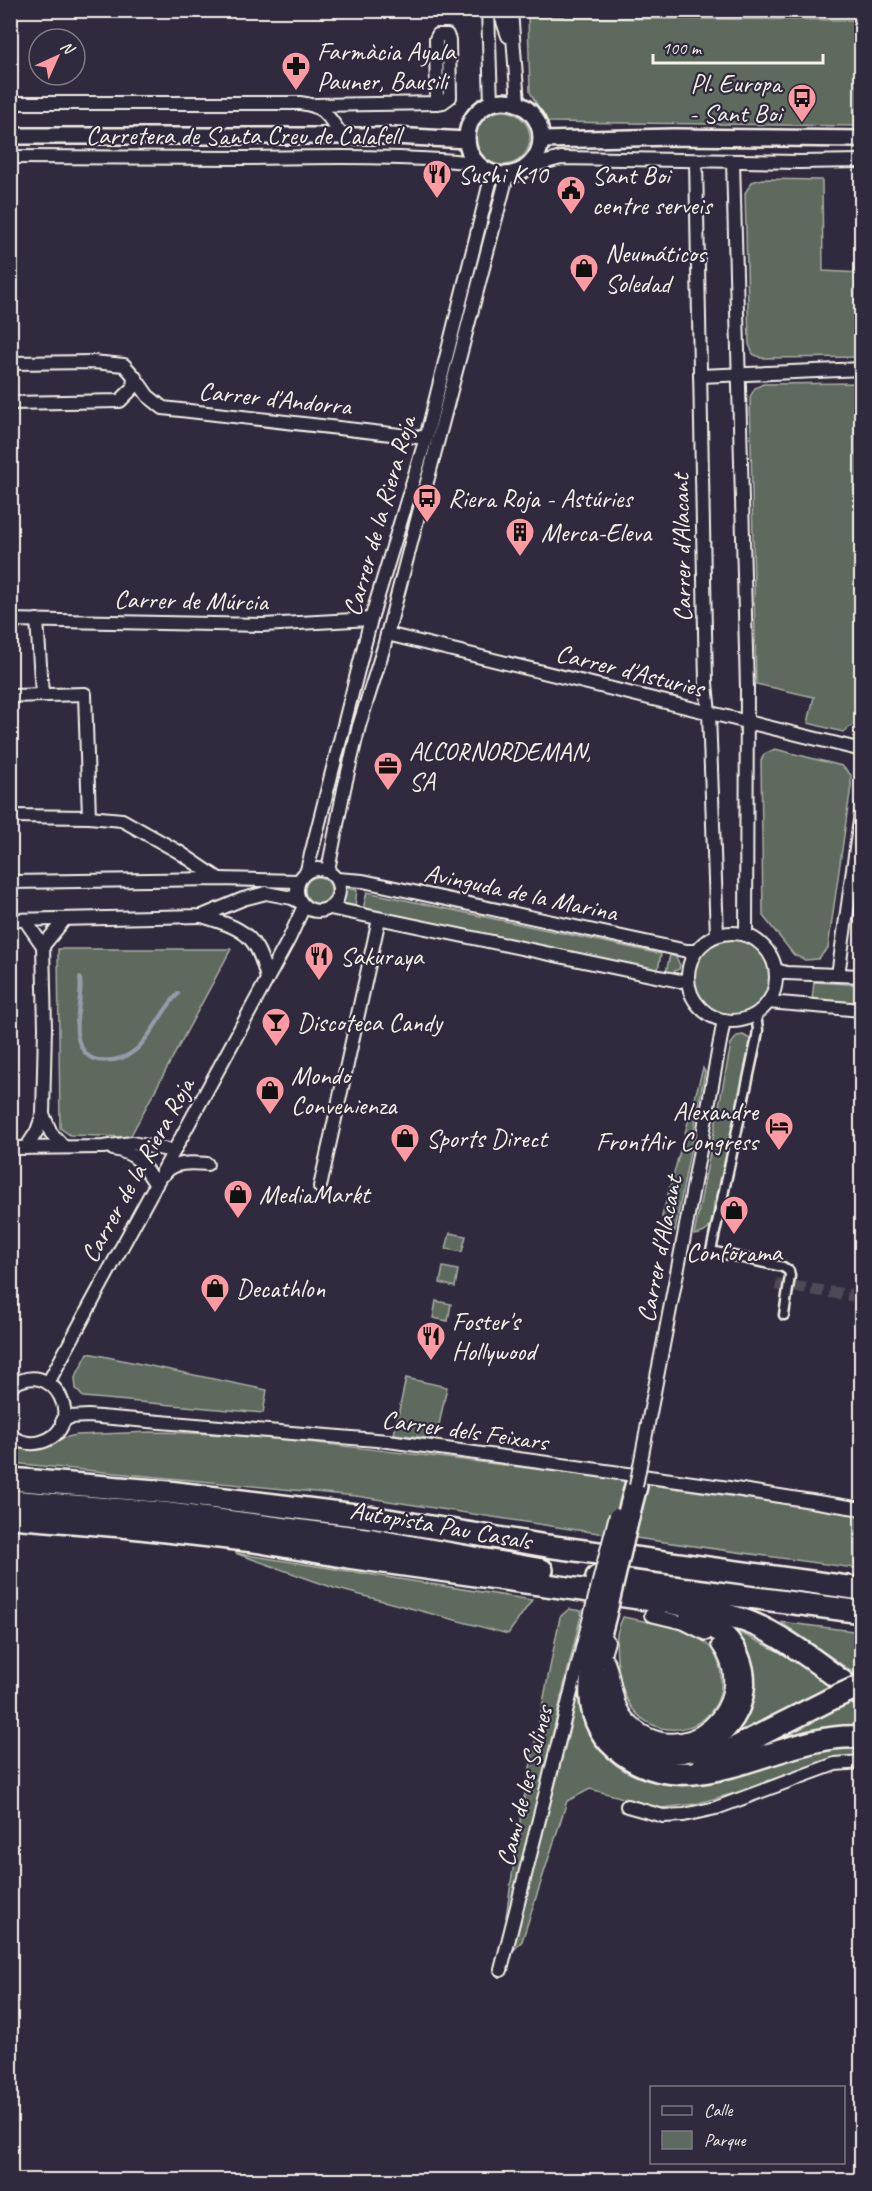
<svg xmlns="http://www.w3.org/2000/svg" width="872" height="2191" viewBox="0 0 872 2191" font-family="Caveat,sans-serif">
	<rect width="100%" height="100%" fill="#2f2a3d"/>
	<filter id="ink" filterUnits="userSpaceOnUse"><feTurbulence type="fractalNoise" baseFrequency=".0167" numOctaves="2"/><feDisplacementMap in="SourceGraphic" scale="12" xChannelSelector="R" yChannelSelector="G"/><feConvolveMatrix kernelMatrix="1 2 1 2 8 2 1 2 1" color-interpolation-filters="sRGB"/></filter>
	<g filter="url(#ink)">
		<g fill="#5e6a5f" stroke="#a9aea4" stroke-width="1.5">
			<path d="M560,16L566,18L861,20V126L547,122L530,92L528,17Z"/>
			<circle cx="503" cy="138" r="27"/>
			<path d="M762,179L822,180L823,271L861,273V357L761,358L753,354L749,344L745,193L752,182Z"/>
			<path d="M861,383L862,661L857,722L843,732L808,723L814,697L756,684L750,397L755,388L763,384Z"/>
			<path d="M775,749L842,766L851,775V786L828,948L818,959L805,960L794,955L763,916L761,761L764,754Z"/>
			<circle cx="318" cy="890" r="13"/>
			<path d="M345,888L357,890L355,906L343,903Z"/>
			<path d="M367,892L661,954L658,970L363,909Z"/>
			<circle cx="733" cy="977" r="39"/>
			<path d="M58,949H231L130,1137L70,1135L60,1128Z"/>
			<path d="M670,955L676,957L680,965L679,969L671,973L666,972Z"/>
			<path d="M814,982L861,985V1003L812,1000Z"/>
			<path d="M743,1035L750,1039L749,1053L718,1201L714,1202C713,1219 714,1233 694,1235L731,1044L737,1036Z"/>
			<path d="M703,1068L705,1072L675,1231H673L663,1223L662,1216Z"/>
			<path d="M450,1233L466,1236L462,1252L446,1249Z"/>
			<path d="M443,1267L458,1270L455,1287L440,1283Z"/>
			<path d="M436,1301L451,1304L448,1321L433,1318Z"/>
			<path d="M88,1353L267,1390L263,1413L83,1397L76,1389L75,1378Z"/>
			<path d="M406,1378L447,1387L436,1439L394,1434Z"/>
			<path d="M150,1432C235,1433 319,1443 403,1453C556,1470 709,1493 861,1515V1569L570,1529L356,1496L11,1463V1447L20,1446L28,1449L39,1450L58,1439L77,1435Z"/>
			<path d="M235,1553L532,1600L508,1634L334,1588Z"/>
			<path d="M569,1609L582,1611L509,1915L506,1917L522,1808L560,1617Z"/>
			<path d="M623,1617C646,1622 690,1627 706,1643C715,1651 720,1664 721,1676C726,1736 642,1752 623,1689C618,1675 615,1649 617,1634C618,1629 621,1622 623,1617Z"/>
			<path d="M781,1622L861,1632V1673L857,1675Z"/>
			<path d="M728,1627L786,1655L830,1687L738,1739L721,1746L750,1697L753,1679L747,1652Z"/>
			<path d="M578,1687C588,1751 617,1783 684,1786L824,1749L861,1747V1758L695,1804L661,1808L590,1789L567,1801L522,1941L513,1951L571,1724Z"/>
			<path d="M850,1701L861,1709V1730L757,1747Z"/>
		</g>
		<g fill="none" stroke-linecap="round" stroke-linejoin="round">
			<path stroke="#959caa" stroke-width="4" d="M80,978C83,996 75,1015 77,1033C78,1044 86,1059 98,1060C145,1066 152,1020 178,994"/>
			<path stroke="#4d4857" stroke-width="12" stroke-dasharray="12 6" stroke-linecap="butt" d="M776,1284L862,1297"/>
			<g stroke="#f4f1e8" stroke-width="13">
				<path id="pedestrian" d="M756,1014L758,1030L756,1042L711,1251L783,1267L789,1271L790,1276L784,1315"/>
			</g>
			<g stroke="#f4f1e8" stroke-width="16">
				<g id="minor">
					<path d="M488,10L491,103"/>
					<path d="M499,10L508,36"/>
					<path d="M511,10L518,103"/>
					<path d="M10,103H300C326,106 328,117 343,137"/>
					<path d="M315,105L437,103L443,102L450,97L449,40L447,35H438L436,39L437,103"/>
					<path d="M10,157C88,158 166,158 243,158C320,157 399,155 476,163"/>
					<path d="M696,161L706,683L709,713L717,935"/>
					<path d="M733,161L747,688L746,935"/>
					<path d="M528,167L561,158L799,162L862,161"/>
					<path d="M10,363L93,362L124,365L134,376L133,388L120,401L10,403"/>
					<path d="M134,376L148,396L163,408L426,438"/>
					<path d="M700,376L862,369"/>
					<path d="M10,620L263,625L371,619"/>
					<path d="M37,620L42,694"/>
					<path d="M387,634L862,750"/>
					<path d="M10,696L85,694L89,817"/>
					<path d="M10,816L89,817L122,820L179,852L219,879"/>
					<circle cx="318" cy="890" r="21"/>
					<path d="M307,870L371,619L426,438L492,174"/>
					<path d="M328,870L344,789L359,726L383,650L507,176"/>
					<path d="M337,879L363,881L687,951H696"/>
					<path d="M10,882L219,879L298,881"/>
					<path d="M330,908L660,977L680,981L688,979"/>
					<path d="M202,916C244,929 257,934 267,979"/>
					<path d="M10,920L202,916L243,899L266,893L292,898L300,902"/>
					<path d="M25,920L43,946L45,1028L43,1114L37,1131L26,1148"/>
					<circle cx="732" cy="977" r="44"/>
					<path d="M43,946L65,919"/>
					<path d="M776,970L786,973L862,976"/>
					<path d="M838,975L862,806"/>
					<path d="M768,1002L862,1010"/>
					<path d="M43,1114L51,1133L64,1147"/>
					<path d="M10,1148L103,1147L132,1143L174,1151"/>
					<path d="M113,1149C139,1154 142,1164 156,1185"/>
					<path d="M164,1174C174,1161 192,1163 207,1164"/>
					<path d="M320,1187L379,919"/>
					<path d="M686,1226L724,1020"/>
					<path d="M48,1383L289,939L304,906"/>
					<path d="M10,1387C55,1353 89,1429 41,1442C30,1445 19,1442 10,1435"/>
					<path d="M62,1422L70,1417L88,1416L388,1441L729,1488L862,1509"/>
					<path d="M651,1615L684,1623L706,1634"/>
					<path d="M608,1641L604,1655C617,1674 611,1700 628,1719C681,1776 761,1704 718,1645"/>
					<path d="M627,1806L663,1816L684,1815L716,1808L835,1764L862,1762"/>
					<path d="M501,1970L591,1613"/>
				</g>
			</g>
			<g stroke="#f4f1e8" stroke-width="20">
				<g id="tertiary">
					<circle cx="504" cy="138" r="37"/>
					<path d="M10,136H393L467,140"/>
					<path d="M542,140L673,137L862,139"/>
				</g>
			</g>
			<g stroke="#f4f1e8" stroke-width="26">
				<g id="motorway">
					<path d="M10,1479L168,1492L364,1516L547,1546L862,1589"/>
					<path d="M10,1501L162,1513L373,1540L542,1570"/>
					<path d="M10,1517L122,1526L254,1541L348,1557L667,1602C702,1609 738,1614 770,1632C803,1650 832,1674 862,1696"/>
					<path d="M628,1517L636,1486"/>
					<path d="M597,1577L862,1612"/>
					<path d="M605,1615C593,1664 573,1719 623,1754C698,1808 781,1731 862,1737"/>
					<path d="M602,1678C603,1701 610,1724 630,1738C711,1795 805,1667 690,1612"/>
					<path d="M703,1764L831,1699"/>
				</g>
			</g>
			<use href="#pedestrian" stroke="#2f2a3d" stroke-width="8"/>
			<use href="#minor" stroke="#2f2a3d" stroke-width="12"/>
			<use href="#tertiary" stroke="#2f2a3d" stroke-width="15"/>
			<use href="#motorway" stroke="#2f2a3d" stroke-width="21"/>
			<g stroke="#f4f1e8" stroke-width="16" stroke-linecap="butt">
				<g id="minor-bridge">
					<path d="M636,1486L686,1226"/>
					<path d="M591,1613L616,1515"/>
				</g>
			</g>
			<g stroke="#f4f1e8" stroke-width="26" stroke-linecap="butt">
				<g id="motorway-bridge">
					<path d="M605,1615L628,1517"/>
					<path d="M831,1699L862,1685"/>
				</g>
			</g>
			<use href="#minor-bridge" stroke="#2f2a3d" stroke-width="12"/>
			<use href="#motorway-bridge" stroke="#2f2a3d" stroke-width="21"/>
		</g>
	</g>
	<defs>
		<g id="pharmacy-pin" transform="scale(1.5)"><path d="M0 17L-7.5 6A9.5 9.5 0 1 1 7.5 6Z" fill="#ff9aa2" stroke="#2f2a3d"/><path d="M-2-6h4v4h4v4h-4v4h-4v-4h-4v-4h4Z" fill="#111"/></g>
		<g id="bus-pin" transform="scale(1.5)"><path d="M0 17L-7.5 6A9.5 9.5 0 1 1 7.5 6Z" fill="#ff9aa2" stroke="#2f2a3d"/><path d="M-5-6H5V4H4V6H2V4H-2V6H-4V4H-5ZM-3.5-4V0h7V-4ZM-3.5 1.2v1.5H-2V1.2ZM2 1.2v1.5H3.5V1.2Z" fill="#111"/></g>
		<g id="restaurant-pin" transform="scale(1.5)"><path d="M0 17L-7.5 6A9.5 9.5 0 1 1 7.5 6Z" fill="#ff9aa2" stroke="#2f2a3d"/><path d="M-5-6h1v4h1v-4h1v4h1v-4h1v5L-1.5 .5V6h-2V.5L-5-1ZM5-6V6H3V1.5H1.5Q1.5-4 5-6Z" fill="#111"/></g>
		<g id="civic-pin" transform="scale(1.5)"><path d="M0 17L-7.5 6A9.5 9.5 0 1 1 7.5 6Z" fill="#ff9aa2" stroke="#2f2a3d"/><path d="M-.6-6.5H3V-4.5H.6V-3L4-1V1h2V6H-6V1h2V-1L-.6-3ZM-1.2 2.5V6h2.4V2.5Z" fill="#111"/></g>
		<g id="shop-pin" transform="scale(1.5)"><path d="M0 17L-7.5 6A9.5 9.5 0 1 1 7.5 6Z" fill="#ff9aa2" stroke="#2f2a3d"/><path d="M-5-2.5h2.3a2.7 3.5 0 0 1 5.4 0H5L5.5 6h-11ZM-1.5-2.5h3a1.5 2.3 0 0 0-3 0Z" fill="#111"/></g>
		<g id="building-pin" transform="scale(1.5)"><path d="M0 17L-7.5 6A9.5 9.5 0 1 1 7.5 6Z" fill="#ff9aa2" stroke="#2f2a3d"/><path d="M-4-6H4V6H1V3H-1V6H-4ZM-2.5-4.3h1.7v1.8h-1.7ZM.8-4.3h1.7v1.8H.8ZM-2.5-1h1.7V.8h-1.7ZM.8-1h1.7V.8H.8Z" fill="#111"/></g>
		<g id="office-pin" transform="scale(1.5)"><path d="M0 17L-7.5 6A9.5 9.5 0 1 1 7.5 6Z" fill="#ff9aa2" stroke="#2f2a3d"/><path d="M-6-3h4V-5.5h4V-3h4V5H-6ZM-1-4.5V-3h2v-1.5ZM-6 0V1H6V0Z" fill="#111"/></g>
		<g id="bar-pin" transform="scale(1.5)"><path d="M0 17L-7.5 6A9.5 9.5 0 1 1 7.5 6Z" fill="#ff9aa2" stroke="#2f2a3d"/><path d="M-6-5H6L.8 .8V4.5H3.5V6h-7V4.5H-.8V.8Z" fill="#111"/></g>
		<g id="hotel-pin" transform="scale(1.5)"><path d="M0 17L-7.5 6A9.5 9.5 0 1 1 7.5 6Z" fill="#ff9aa2" stroke="#2f2a3d"/><path d="M-6-4.5h1.5V1H6V5H4.5V3h-9V5H-6ZM-4 0a1.8 1.8 0 1 1 3.6 0ZM.5 0V-2.5h3Q6-2.5 6 0Z" fill="#111"/></g>
	</defs>
	<g fill-rule="evenodd">
		<use href="#pharmacy-pin" x="296" y="66"/>
		<use href="#bus-pin" x="802" y="98"/>
		<use href="#restaurant-pin" x="437" y="174"/>
		<use href="#civic-pin" x="571" y="190"/>
		<use href="#shop-pin" x="584" y="268"/>
		<use href="#bus-pin" x="427" y="498"/>
		<use href="#building-pin" x="520" y="532"/>
		<use href="#office-pin" x="388" y="766"/>
		<use href="#restaurant-pin" x="319" y="956"/>
		<use href="#bar-pin" x="276" y="1022"/>
		<use href="#shop-pin" x="270" y="1090"/>
		<use href="#hotel-pin" x="779" y="1126"/>
		<use href="#shop-pin" x="405" y="1138"/>
		<use href="#shop-pin" x="238" y="1194"/>
		<use href="#shop-pin" x="734" y="1210"/>
		<use href="#shop-pin" x="215" y="1288"/>
		<use href="#restaurant-pin" x="431" y="1336"/>
	</g>
	<g text-anchor="middle" stroke-width="4.5" stroke-linejoin="round" paint-order="stroke">
		<g font-size="26" fill="#f4f1e8" stroke="#2f2a3d" text-anchor="start">
			<text x="317" y="60">Farmàcia Ayala<tspan x="317" dy="30">Pauner, Bausili</tspan></text>
			<text x="781" y="92" text-anchor="end">Pl. Europa<tspan x="781" dy="30">- Sant Boi</tspan></text>
			<text x="458" y="183">Sushi K10</text>
			<text x="592" y="184">Sant Boi<tspan x="592" dy="30">centre serveis</tspan></text>
			<text x="605" y="262">Neumáticos<tspan x="605" dy="30">Soledad</tspan></text>
			<text x="448" y="507">Riera Roja - Astúries</text>
			<text x="541" y="541">Merca-Eleva</text>
			<text x="409" y="760">ALCORNORDEMAN,<tspan x="409" dy="30">SA</tspan></text>
			<text x="340" y="965">Sakuraya</text>
			<text x="297" y="1031">Discoteca Candy</text>
			<text x="291" y="1084">Mondo<tspan x="291" dy="30">Convenienza</tspan></text>
			<text x="758" y="1120" text-anchor="end">Alexandre<tspan x="758" dy="30">FrontAir Congress</tspan></text>
			<text x="426" y="1147">Sports Direct</text>
			<text x="259" y="1203">MediaMarkt</text>
			<text x="734" y="1261" text-anchor="middle">Conforama</text>
			<text x="236" y="1297">Decathlon</text>
			<text x="452" y="1330">Foster's<tspan x="452" dy="30">Hollywood</tspan></text>
		</g>
		<g font-size="26" fill="#f4f1e8" stroke="#2f2a3d">
			<text x="243" y="144">Carretera de Santa Creu de Calafell</text>
			<text transform="translate(275 398) rotate(6)" y="9">Carrer d'Andorra</text>
			<text transform="translate(379 516) rotate(-74)" y="9">Carrer de la Riera Roja</text>
			<text transform="translate(681 548) rotate(-91)" y="9">Carrer d'Alacant</text>
			<text transform="translate(191 600) rotate(1)" y="9">Carrer de Múrcia</text>
			<text transform="translate(630 670) rotate(14)" y="9">Carrer d'Asturies</text>
			<text transform="translate(521 892) rotate(12)" y="9">Avinguda de la Marina</text>
			<text transform="translate(137 1170) rotate(-61)" y="9">Carrer de la Riera Roja</text>
			<text transform="translate(659 1249) rotate(-79)" y="9">Carrer d'Alacant</text>
			<text transform="translate(465 1430) rotate(8)" y="9">Carrer dels Feixars</text>
			<text transform="translate(441 1525) rotate(10)" y="9">Autopista Pau Casals</text>
			<text transform="translate(524 1786) rotate(-76)" y="9">Camí de les Salines</text>
		</g>
	</g>
	<rect width="872" height="2191" fill="none" stroke="#2f2a3d" stroke-width="36"/>
	<rect x="18" y="18" width="836" height="2155" fill="none" stroke="#f4f1e8" stroke-width="2" filter="url(#ink)"/>
	<rect x="650" y="2086" width="195" height="78" fill="#2f2a3d" stroke="#7e7a81" stroke-width="1.5"/>
	<rect x="662" y="2106" width="30" height="9" fill="#2f2a3d" stroke="#7e7a81" stroke-width="1.5"/>
	<text x="704" y="2116" font-size="18" fill="#f4f1e8">Calle</text>
	<rect x="662" y="2131" width="30" height="18" fill="#5e6a5f" stroke="#7e7a81" stroke-width="1.5"/>
	<text x="704" y="2146" font-size="18" fill="#f4f1e8">Parque</text>
	<g transform="translate(57 57) rotate(45)"><circle r="28" fill="#2f2a3d" stroke="#7e7a81" stroke-width="1.5"/>
	<path d="M0-4.5L10 22L0 15L-10 22Z" fill="#ff9aa2"/>
	<text y="-9" font-size="16" font-weight="bold" text-anchor="middle" fill="#f4f1e8">N</text>
	</g>
	<path d="M653 54v9h170v-9" fill="none" stroke="#f4f1e8" stroke-width="3"/>
	<text x="662" y="54" font-size="18" fill="#f4f1e8" stroke="#2f2a3d" stroke-width="4.5" paint-order="stroke">100 m</text>
</svg>
